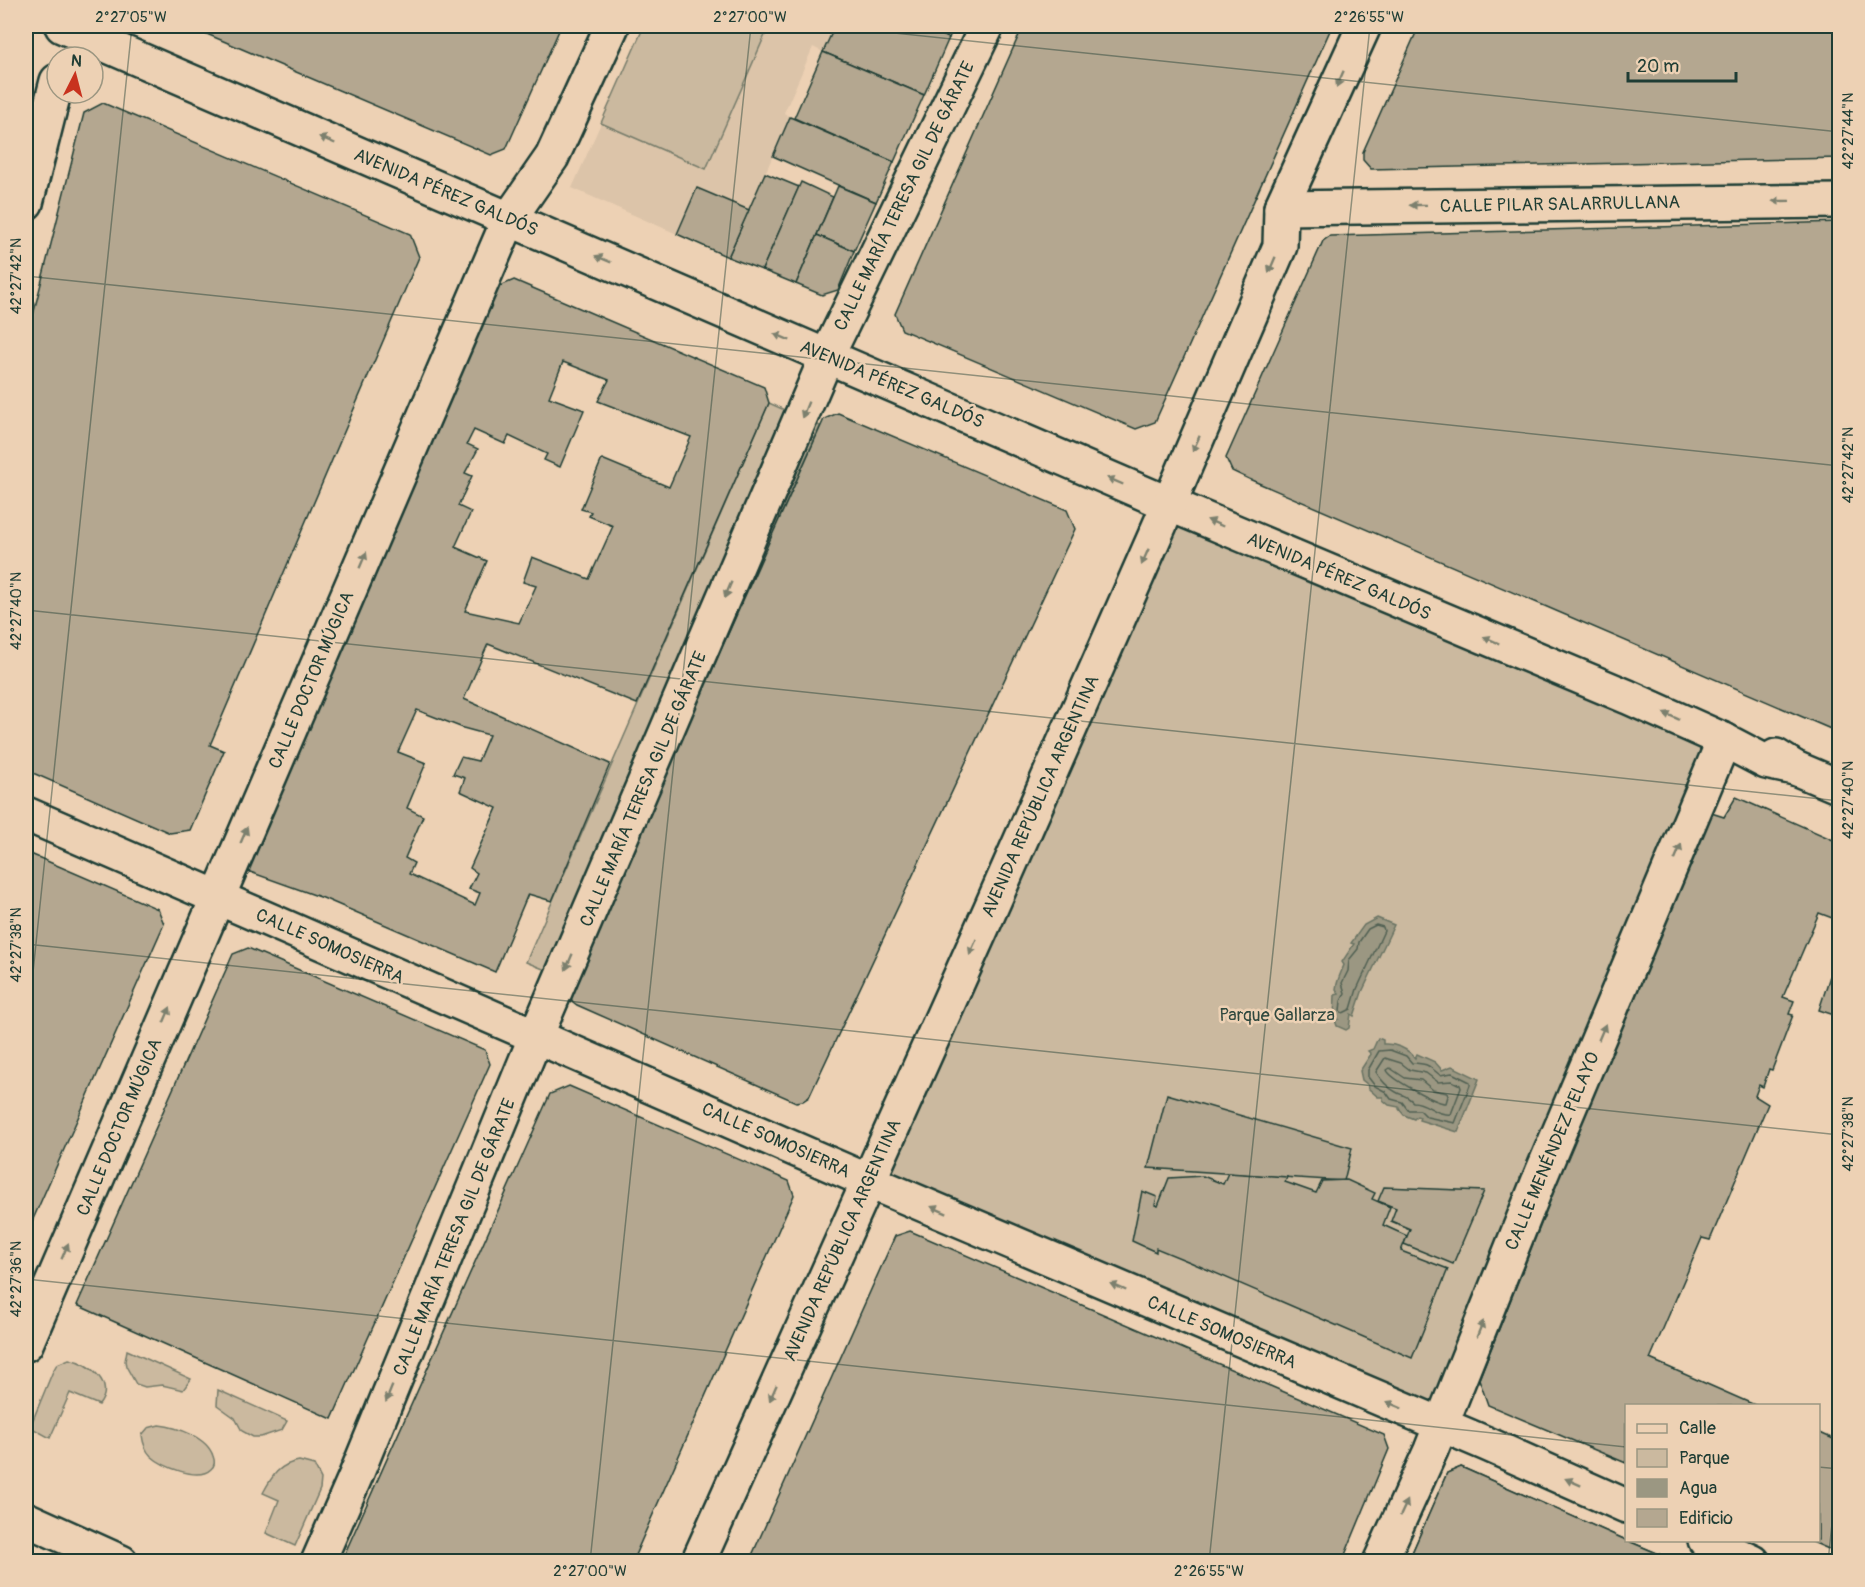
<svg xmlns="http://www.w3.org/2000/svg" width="1865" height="1587" viewBox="0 0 1865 1587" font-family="Pangolin,sans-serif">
	<rect width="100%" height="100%" fill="#edd1b4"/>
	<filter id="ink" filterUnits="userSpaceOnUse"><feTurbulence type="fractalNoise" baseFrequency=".0167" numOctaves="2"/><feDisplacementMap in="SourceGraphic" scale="12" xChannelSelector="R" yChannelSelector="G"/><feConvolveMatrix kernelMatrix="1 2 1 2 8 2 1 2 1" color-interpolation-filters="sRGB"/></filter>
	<g filter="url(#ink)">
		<path fill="#dcc4a9" d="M769,26H835L823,52L813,47L784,113L790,117L749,210L697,188L677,234L572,188L601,123L706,168Z"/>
		<g fill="#cbb99f" stroke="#757b6a" stroke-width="1.5">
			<path d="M644,26H769L706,169L601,123Z"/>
			<path d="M769,403L820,426L573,981L526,962Z"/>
			<path d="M1169,504L1724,740L1440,1424L868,1181Z"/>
			<path d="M127,1350L191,1379L183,1390L162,1385L145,1387L136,1384L126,1366L125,1361Z"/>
			<path d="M69,1359C89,1363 116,1383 99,1405L70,1393L50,1438L30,1427L53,1371L57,1364Z"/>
			<path d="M218,1390L287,1421L282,1430L261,1437H253L242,1431L235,1418L217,1405Z"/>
			<path d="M159,1425C177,1427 207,1437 213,1456C215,1461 215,1466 211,1469C198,1482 162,1466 151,1456C145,1450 143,1443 142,1435L148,1428Z"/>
			<path d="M299,1461L314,1465L321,1479L320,1489L295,1546L266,1533L279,1500L263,1493C272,1476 279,1464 299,1461Z"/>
		</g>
		<g fill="#9b9782" stroke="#697363" stroke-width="1.5">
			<path d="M1377,918L1394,925L1362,992L1354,1016L1351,1014L1349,1028L1346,1030L1337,1026L1335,1020L1338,1019L1334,1017L1335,995L1339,994L1336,989C1337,980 1341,973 1344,965L1342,962L1354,944L1351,943L1364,925Z"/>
			<path d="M1378,1038L1383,1040V1044C1395,1043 1408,1049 1415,1058L1417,1054L1435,1062L1442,1070L1452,1066L1479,1079L1458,1132L1419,1120L1420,1117L1417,1116L1414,1119L1404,1115L1399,1109V1107L1389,1105L1383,1100V1097H1378L1369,1089L1368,1085L1362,1080L1360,1071L1371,1054L1368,1051L1373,1049Z"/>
		</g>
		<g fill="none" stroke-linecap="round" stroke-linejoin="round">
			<g stroke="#516153" stroke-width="1.5">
				<path d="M1376,925L1383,927L1384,931L1357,989L1351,1009L1343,1013L1340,1011L1341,1001L1345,993L1342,983L1348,971L1349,960L1358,949L1359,942L1368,929Z"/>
				<path d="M1390,1050L1406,1056L1412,1063C1430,1064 1427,1065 1440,1075L1452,1073L1470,1082V1085L1455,1123L1427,1117L1420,1110H1408L1402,1102L1391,1099L1386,1092L1375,1086L1368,1077V1070L1379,1051Z"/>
				<path d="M1385,1058L1401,1063L1410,1070L1426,1073L1438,1082L1452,1081L1460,1085L1461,1088L1451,1114C1436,1116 1427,1102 1413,1102C1407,1095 1403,1096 1396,1092C1388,1088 1380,1079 1376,1072Z"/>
				<path d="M1390,1068L1405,1078L1421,1080L1433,1090L1447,1093L1448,1096L1446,1103C1438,1104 1390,1079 1387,1070Z"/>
			</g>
		</g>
		<g fill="#b4a790" stroke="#1f3d34" stroke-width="1.5" fill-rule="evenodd">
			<path d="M188,26H561L506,149L491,155Z"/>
			<path d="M835,26H857L862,27L863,26H921L949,38L924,95L823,52Z"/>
			<path d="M921,26H954L949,38Z"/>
			<path d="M1023,26H1332L1155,422L1136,429L902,330L895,314Z"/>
			<path d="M1419,26H1840V158L1371,169L1363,160V152Z"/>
			<path d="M823,52L924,95L894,162L794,118Z"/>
			<path d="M103,103L410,234L419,257L210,745L224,751L190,830L170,833L26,770V343L84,113Z"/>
			<path d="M790,117L894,162L876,202L773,156Z"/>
			<path d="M765,173L799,187L762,270L728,257Z"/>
			<path d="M801,182L833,197L796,284L762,270Z"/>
			<path d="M838,186L876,202L854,251L817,235Z"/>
			<path d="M697,188L749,210L728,257L677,234Z"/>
			<path d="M1840,222V733L1249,479L1232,471L1226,458L1323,241L1330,236Z"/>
			<path d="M817,235L854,251L838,290L822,295L796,284Z"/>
			<path d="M514,280L764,387L769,403L637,704L488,644L464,699L610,764L552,901L528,894L495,972L323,898L250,872L244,856L493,289ZM563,362L609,380L598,401L691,437L669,487L602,459L581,509L591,512L589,516L613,526L589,579L532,557L523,582L536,586L519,623L465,611L487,561L455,547L471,512L458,506L472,476L465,473L478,449L467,444L474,430L505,444L509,436L547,454L544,460L560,467L584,410L549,397ZM417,710L463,728L489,735L478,761L461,757L453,774L465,778L460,791L497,808L470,868L477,873L469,889L480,893L475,905L409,874L414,863L405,858L423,816L407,808L426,763L398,752Z"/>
			<path d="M838,413L1067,510L1075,529L809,1097L803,1101L796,1102L577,1005L573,1002L569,995L573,981L824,419Z"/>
			<path d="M1736,797L1840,843V921L1819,913L1783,997L1794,1001L1789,1014L1793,1015L1772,1070L1769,1069L1763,1087L1759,1085L1755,1096L1768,1104L1710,1240L1702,1238L1650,1359L1757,1406H1626V1463L1488,1405L1479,1379L1705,811L1724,817Z"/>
			<path d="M26,852L158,909L164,924L26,1235Z"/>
			<path d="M1840,945V1017L1819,1010Z"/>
			<path d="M248,948L485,1050L490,1064L332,1419L77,1305L233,954Z"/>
			<path d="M569,1086L789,1181L794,1195L632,1562H341L550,1094Z"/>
			<path d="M1167,1094L1352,1148L1344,1181L1148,1168Z"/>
			<path d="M1228,1173L1287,1177L1285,1182L1316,1193L1322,1181L1347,1180L1375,1193L1372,1199L1390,1207L1383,1225L1407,1236L1401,1251L1448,1269L1412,1358L1190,1262L1156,1248V1252L1132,1241L1142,1191L1157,1197L1155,1205L1158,1206L1169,1178L1203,1176L1223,1184Z"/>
			<path d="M1384,1187L1484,1191L1453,1264L1404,1244L1410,1229L1391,1221L1396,1208L1378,1201Z"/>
			<path d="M910,1231L1384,1435L1389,1449L1342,1562H749L895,1236Z"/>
			<path d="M1818,1432L1840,1442V1554L1808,1540H1818Z"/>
			<path d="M1461,1467L1626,1540L1678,1562H1499L1490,1558L1489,1562H1408L1447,1473Z"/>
			<path d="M1461,1467L1626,1540L1678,1562H1408L1447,1473Z"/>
		</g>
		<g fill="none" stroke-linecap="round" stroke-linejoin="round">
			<g stroke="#1f3d34" stroke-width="38">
				<g id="minor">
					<path d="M62,26L1169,504L1628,697L1724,740L1766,762L1795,768"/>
					<path d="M26,203L57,81"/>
					<path d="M1281,208L1840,201"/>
					<path d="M1169,504L1280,246L1281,208L1364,26"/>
					<path d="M1776,756L1795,768L1840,787"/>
					<path d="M26,814L868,1181L1487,1444L1626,1506"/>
					<path d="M26,1344L509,219L552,157L612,26"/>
					<path d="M26,1519L121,1562"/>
					<path d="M1705,1540L1753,1562"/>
					<path d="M318,1562L356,1475L536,1036L827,356L987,26"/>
					<path d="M1380,1562L1431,1450L1539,1180L1724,740"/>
				</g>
			</g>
			<g stroke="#1f3d34" stroke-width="38">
				<path id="major" d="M698,1562L990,910L1169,504"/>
			</g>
			<use href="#minor" stroke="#edd1b4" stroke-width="33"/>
			<use href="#major" stroke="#edd1b4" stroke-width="33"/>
		</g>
		<defs><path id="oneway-solid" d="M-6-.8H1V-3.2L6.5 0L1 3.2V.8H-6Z" transform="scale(1.5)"/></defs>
		<g fill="#7c806e">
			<use href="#oneway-solid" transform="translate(1340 79) rotate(114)"/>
			<use href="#oneway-solid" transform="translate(327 140) rotate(-157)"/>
			<use href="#oneway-solid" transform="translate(1781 201) rotate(179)"/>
			<use href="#oneway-solid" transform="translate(1418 205) rotate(179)"/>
			<use href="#oneway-solid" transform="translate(603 259) rotate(-157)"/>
			<use href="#oneway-solid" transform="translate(1272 265) rotate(113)"/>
			<use href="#oneway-solid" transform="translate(782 337) rotate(-157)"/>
			<use href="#oneway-solid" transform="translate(805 410) rotate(112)"/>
			<use href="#oneway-solid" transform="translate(1196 444) rotate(114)"/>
			<use href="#oneway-solid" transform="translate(1115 481) rotate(-157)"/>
			<use href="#oneway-solid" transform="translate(1215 523) rotate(-157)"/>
			<use href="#oneway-solid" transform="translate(1145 557) rotate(114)"/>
			<use href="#oneway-solid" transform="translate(363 560) rotate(-67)"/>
			<use href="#oneway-solid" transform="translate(728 590) rotate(113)"/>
			<use href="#oneway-solid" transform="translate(1491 640) rotate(-157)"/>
			<use href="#oneway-solid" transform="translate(1671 716) rotate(-156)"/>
			<use href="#oneway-solid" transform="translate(244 835) rotate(-67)"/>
			<use href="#oneway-solid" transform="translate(1678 852) rotate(-67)"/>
			<use href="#oneway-solid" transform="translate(973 947) rotate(114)"/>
			<use href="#oneway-solid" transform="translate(569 962) rotate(113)"/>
			<use href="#oneway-solid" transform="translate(167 1015) rotate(-67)"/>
			<use href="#oneway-solid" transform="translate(1602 1032) rotate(-67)"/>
			<use href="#oneway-solid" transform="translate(939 1210) rotate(-156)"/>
			<use href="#oneway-solid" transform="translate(65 1251) rotate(-67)"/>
			<use href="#oneway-solid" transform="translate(1118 1287) rotate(-157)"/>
			<use href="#oneway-solid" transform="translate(1480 1329) rotate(-68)"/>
			<use href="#oneway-solid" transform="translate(773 1393) rotate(114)"/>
			<use href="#oneway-solid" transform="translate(389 1394) rotate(112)"/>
			<use href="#oneway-solid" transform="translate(1394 1405) rotate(-157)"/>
			<use href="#oneway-solid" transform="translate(1573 1482) rotate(-156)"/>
			<use href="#oneway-solid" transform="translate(1404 1508) rotate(-65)"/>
		</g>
	</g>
	<path fill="none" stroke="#1f3d34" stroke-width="1.5" stroke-opacity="0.45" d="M828,26L1840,132M26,276L1840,466M26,610L1840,801M26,944L1840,1135M26,1039L132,26M26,1279L1626,1447M1818,1467L1840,1469M590,1562L751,26M1209,1562L1370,26M1828,1562L1840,1447"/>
	<g text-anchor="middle" stroke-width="5" stroke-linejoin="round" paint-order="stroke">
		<g font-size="18" fill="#1f3d34" stroke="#edd1b4">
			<text transform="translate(446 192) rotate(23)" y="6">AVENIDA PÉREZ GALDÓS</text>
			<text transform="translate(904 196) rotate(-64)" y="6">CALLE MARÍA TERESA GIL DE GÁRATE</text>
			<text transform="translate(1560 204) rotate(-1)" y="6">CALLE PILAR SALARRULLANA</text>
			<text transform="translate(892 384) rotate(23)" y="6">AVENIDA PÉREZ GALDÓS</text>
			<text transform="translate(1339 576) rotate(23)" y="6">AVENIDA PÉREZ GALDÓS</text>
			<text transform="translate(311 680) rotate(-67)" y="6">CALLE DOCTOR MÚGICA</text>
			<text transform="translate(643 789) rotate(-67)" y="6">CALLE MARÍA TERESA GIL DE GÁRATE</text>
			<text transform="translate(1040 796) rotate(-66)" y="6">AVENIDA REPÚBLICA ARGENTINA</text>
			<text transform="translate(330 946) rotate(24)" y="6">CALLE SOMOSIERRA</text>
			<text transform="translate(119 1127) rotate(-67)" y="6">CALLE DOCTOR MÚGICA</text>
			<text transform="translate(776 1140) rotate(24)" y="6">CALLE SOMOSIERRA</text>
			<text transform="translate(1552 1151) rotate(-67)" y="6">CALLE MENÉNDEZ PELAYO</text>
			<text transform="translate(454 1237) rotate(-68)" y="6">CALLE MARÍA TERESA GIL DE GÁRATE</text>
			<text transform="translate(842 1240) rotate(-66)" y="6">AVENIDA REPÚBLICA ARGENTINA</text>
			<text transform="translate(1222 1332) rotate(23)" y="6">CALLE SOMOSIERRA</text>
		</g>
		<g font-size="18" fill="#30493f" stroke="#edd1b4">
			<text x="1277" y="1021">Parque Gallarza</text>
		</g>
	</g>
	<rect width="1865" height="1587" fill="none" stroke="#edd1b4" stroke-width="66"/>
	<rect x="1625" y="1404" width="195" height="138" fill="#edd1b4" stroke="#9b9681" stroke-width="1.5"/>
	<rect x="1637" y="1424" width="30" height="9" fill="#edd1b4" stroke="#9b9681" stroke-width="1.5"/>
	<text x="1679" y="1434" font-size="18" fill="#1f3d34">Calle</text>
	<rect x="1637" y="1449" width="30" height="18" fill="#cbb99f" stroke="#9b9681" stroke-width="1.5"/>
	<text x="1679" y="1464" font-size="18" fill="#1f3d34">Parque</text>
	<rect x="1637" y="1479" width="30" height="18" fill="#9b9782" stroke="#9b9681" stroke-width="1.5"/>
	<text x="1679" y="1494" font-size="18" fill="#1f3d34">Agua</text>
	<rect x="1637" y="1509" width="30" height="18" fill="#b4a790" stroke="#9b9681" stroke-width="1.5"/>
	<text x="1679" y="1524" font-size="18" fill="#1f3d34">Edificio</text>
	<g transform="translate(75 75) rotate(6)"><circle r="28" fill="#edd1b4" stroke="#9b9681" stroke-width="1.5"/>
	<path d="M0-4.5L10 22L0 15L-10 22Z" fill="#c8321e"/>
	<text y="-9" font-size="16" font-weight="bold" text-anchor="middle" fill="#1f3d34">N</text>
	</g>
	<path d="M1628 72v9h108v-9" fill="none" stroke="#1f3d34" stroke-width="3"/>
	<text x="1637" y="72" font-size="18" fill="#1f3d34" stroke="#edd1b4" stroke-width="4.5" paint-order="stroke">20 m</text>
	<rect x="33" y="33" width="1799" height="1521" fill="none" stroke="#1f3d34" stroke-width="2"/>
	<g font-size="15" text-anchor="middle" fill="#1f3d34">
		<text x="131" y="22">2°27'05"W</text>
		<text x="750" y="22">2°27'00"W</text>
		<text x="1369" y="22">2°26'55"W</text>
		<text transform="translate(1848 131) rotate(-90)" y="5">42°27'44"N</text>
		<text transform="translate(16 276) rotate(-90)" y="5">42°27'42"N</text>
		<text transform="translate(1848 465) rotate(-90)" y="5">42°27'42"N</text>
		<text transform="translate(16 611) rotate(-90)" y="5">42°27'40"N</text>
		<text transform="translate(1848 800) rotate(-90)" y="5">42°27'40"N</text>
		<text transform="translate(16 945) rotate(-90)" y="5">42°27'38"N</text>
		<text transform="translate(1848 1134) rotate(-90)" y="5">42°27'38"N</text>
		<text transform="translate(16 1279) rotate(-90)" y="5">42°27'36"N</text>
		<text x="590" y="1576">2°27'00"W</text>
		<text x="1209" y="1576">2°26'55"W</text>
	</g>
</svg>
